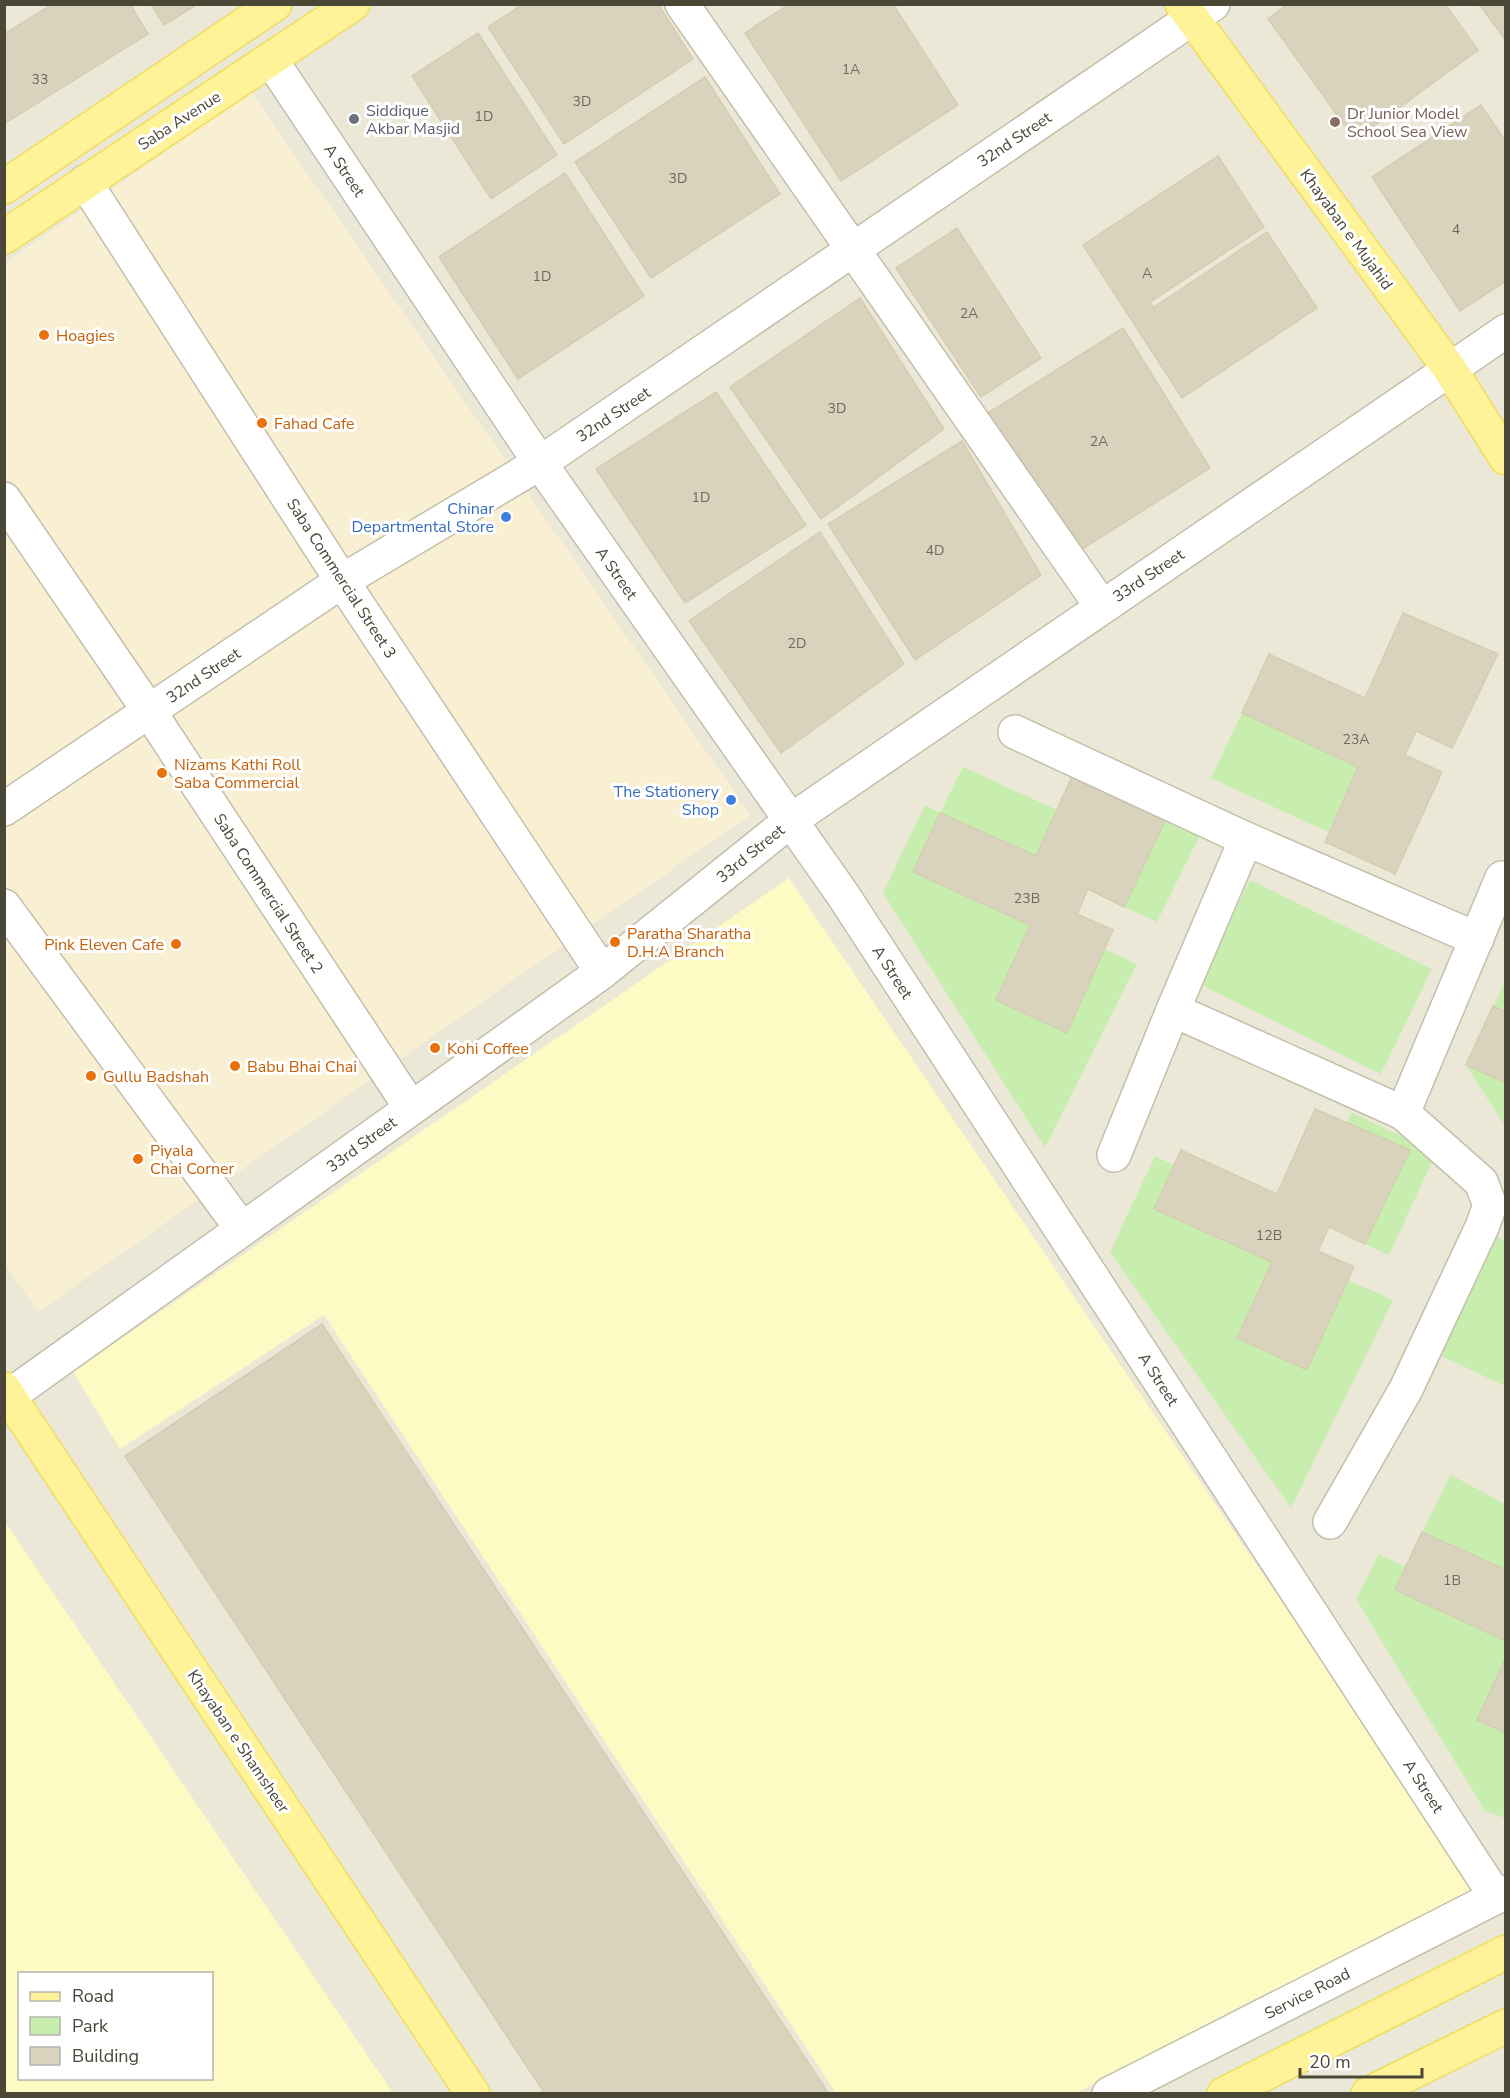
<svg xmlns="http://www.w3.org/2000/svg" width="1510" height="2098" viewBox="0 0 1510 2098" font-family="'Nunito Sans',sans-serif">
	<rect width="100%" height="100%" fill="#f6f4ea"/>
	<path fill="#ebe8d7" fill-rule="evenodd" d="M5,5H1505V2093L5,2094ZM20,1974H212V2078H20Z"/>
	<path fill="#f9f0d3" d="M251,92L750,815L38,1312L4,1263V264Z"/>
	<g fill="#c7eeaf">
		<path d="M1242,713L1358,767L1328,832L1211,778Z"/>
		<path d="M963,767L1057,810L1074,772L1201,833L1157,922L1088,890L1077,914L1113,930L1104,949L1137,964L1045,1148L883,893L925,805L940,813Z"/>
		<path d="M1250,880L1432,969L1381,1074L1199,984Z"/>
		<path d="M1505,982V1126L1466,1065Z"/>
		<path d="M1351,1112L1436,1153L1389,1255L1365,1244L1348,1123Z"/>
		<path d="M1155,1156L1174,1165L1154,1209L1272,1262L1237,1338L1307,1370L1348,1280L1393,1300L1291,1508L1110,1252Z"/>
		<path d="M1492,1234L1505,1241V1386L1435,1353Z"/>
		<path d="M1451,1475L1505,1504V1818L1485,1811L1356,1599L1379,1554L1405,1567Z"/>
	</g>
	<g fill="#fdfbc3" fill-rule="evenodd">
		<path d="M789,878L1478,1890L1076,2093H836L324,1315L120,1449L73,1372Z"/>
		<path d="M5,1522L393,2093H5ZM20,1974H212V2078H20Z"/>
	</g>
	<g fill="#d9d3be" stroke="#d5cdb0" stroke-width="1.5">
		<path d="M53,4H130L148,34L4,124V34Z"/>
		<path d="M151,4H198L164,25Z"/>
		<path d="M523,4H658L693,59L564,144L488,27Z"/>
		<path d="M789,4H893L958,105L841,181L745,33Z"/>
		<path d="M1288,4H1445L1478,50L1355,140L1268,19Z"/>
		<path d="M1479,4H1506V41Z"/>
		<path d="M478,33L557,155L491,199L412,76Z"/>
		<path d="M705,77L780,194L651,278L575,162Z"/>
		<path d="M1481,105L1506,142V281L1460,311L1372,177Z"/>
		<path d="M1218,156L1264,227L1150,302L1154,307L1267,232L1317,308L1182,398L1083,245Z"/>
		<path d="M565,173L644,296L518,379L439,257Z"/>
		<path d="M957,228L1041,358L981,397L896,268Z"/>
		<path d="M860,298L944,429L821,519L730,387Z"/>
		<path d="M1123,328L1210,468L1076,553L988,413Z"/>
		<path d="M716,392L806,525L685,603L596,469Z"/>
		<path d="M962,441L1041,575L915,660L828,524Z"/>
		<path d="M820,532L904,664L781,753L689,621Z"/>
		<path d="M1403,613L1498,654L1452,748L1416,731L1405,755L1442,772L1395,874L1325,842L1358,767L1242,713L1269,654L1365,698Z"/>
		<path d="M1074,772L1169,813L1124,907L1088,889L1077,914L1113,930L1067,1033L996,1000L1030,925L913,872L940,813L1036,856Z"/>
		<path d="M1493,1006L1506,1012V1083L1466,1065Z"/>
		<path d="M1315,1109L1410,1150L1365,1244L1329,1227L1318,1251L1354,1267L1307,1370L1237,1338L1272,1262L1154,1209L1181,1150L1277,1194Z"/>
		<path d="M322,1324L829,2094H545L125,1456Z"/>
		<path d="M1422,1532L1506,1570V1641L1395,1590Z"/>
		<path d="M1506,1657V1733L1477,1720Z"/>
	</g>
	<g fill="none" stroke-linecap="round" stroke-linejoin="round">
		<g stroke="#c3bfab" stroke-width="36">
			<g id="minor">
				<path d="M682,4L1102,607"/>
				<path d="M271,60L540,463L843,895L1496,1897"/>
				<path d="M85,182L342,581L602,972"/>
				<path d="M4,499L149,711L411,1108"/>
				<path d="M1015,732L1246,839L1477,939"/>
				<path d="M4,809L342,581L540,463L1213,4"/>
				<path d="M1246,839L1173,1010L1403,1113"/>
				<path d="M4,906L242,1229"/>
				<path d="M1114,1155L1173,1010"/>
				<path d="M9,1396L602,972L790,821L1506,331"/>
				<path d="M1330,1522L1406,1389L1482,1227L1490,1205L1481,1182L1403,1113L1502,878"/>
				<path d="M1109,2094L1506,1892"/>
			</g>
		</g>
		<g stroke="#f0dd5e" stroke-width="36">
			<g id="major">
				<path d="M1182,4L1449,368L1506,458"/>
				<path d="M4,187L275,4"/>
				<path d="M4,237L353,4"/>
				<path d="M4,1389L473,2094"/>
				<path d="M1224,2094L1506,1952"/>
				<path d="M1368,2094L1506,2026"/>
			</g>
		</g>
		<use href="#minor" stroke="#fff" stroke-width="33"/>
		<use href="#major" stroke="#fff39a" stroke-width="33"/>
	</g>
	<circle fill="#6b7280" stroke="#fff" stroke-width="2" cx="354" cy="119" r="6"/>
	<circle fill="#8d6e63" stroke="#fff" stroke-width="2" cx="1335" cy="122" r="6"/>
	<g fill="#e8710a" stroke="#fff" stroke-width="2">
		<circle cx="44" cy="335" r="6"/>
		<circle cx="262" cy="423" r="6"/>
		<circle cx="162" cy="773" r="6"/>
		<circle cx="615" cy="942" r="6"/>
		<circle cx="176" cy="944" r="6"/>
		<circle cx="435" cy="1048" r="6"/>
		<circle cx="235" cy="1066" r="6"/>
		<circle cx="91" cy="1076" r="6"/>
		<circle cx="138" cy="1159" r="6"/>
	</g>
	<g fill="#3f7fe0" stroke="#fff" stroke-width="2">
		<circle cx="506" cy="517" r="6"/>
		<circle cx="731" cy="800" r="6"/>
	</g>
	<g text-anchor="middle" stroke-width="6" stroke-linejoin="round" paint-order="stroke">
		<g font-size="14" fill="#6e6a59">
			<text x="851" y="74">1A</text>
			<text x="40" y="84">33</text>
			<text x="582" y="106">3D</text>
			<text x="484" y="121">1D</text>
			<text x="678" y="183">3D</text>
			<text x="1456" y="234">4</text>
			<text x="1147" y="278">A</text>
			<text x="542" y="281">1D</text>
			<text x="969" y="318">2A</text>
			<text x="837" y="413">3D</text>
			<text x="1099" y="446">2A</text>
			<text x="701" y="502">1D</text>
			<text x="935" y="555">4D</text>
			<text x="797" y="648">2D</text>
			<text x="1356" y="744">23A</text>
			<text x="1027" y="903">23B</text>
			<text x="1269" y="1240">12B</text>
			<text x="1452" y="1585">1B</text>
		</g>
		<g font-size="16" fill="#5b616d" stroke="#fff" text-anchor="start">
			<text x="366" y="116">Siddique<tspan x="366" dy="18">Akbar Masjid</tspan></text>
		</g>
		<g font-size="16" fill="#785e54" stroke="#fff" text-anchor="start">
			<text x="1347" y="119">Dr Junior Model<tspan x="1347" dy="18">School Sea View</tspan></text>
		</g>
		<g font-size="16" fill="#4b4737" stroke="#fff">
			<text transform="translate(179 120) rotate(-33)" y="6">Saba Avenue</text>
			<text transform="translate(1014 139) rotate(-34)" y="6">32nd Street</text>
			<text transform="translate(345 170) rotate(56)" y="6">A Street</text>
			<text transform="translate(1347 229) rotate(54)" y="6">Khayaban e Mujahid</text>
			<text transform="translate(613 414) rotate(-34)" y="6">32nd Street</text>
			<text transform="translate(617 573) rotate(55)" y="6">A Street</text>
			<text transform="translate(1148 575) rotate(-34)" y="6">33rd Street</text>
			<text transform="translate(342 578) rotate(57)" y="6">Saba Commercial Street 3</text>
			<text transform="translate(203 675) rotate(-34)" y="6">32nd Street</text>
			<text transform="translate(750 853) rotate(-39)" y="6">33rd Street</text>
			<text transform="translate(269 893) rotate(57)" y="6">Saba Commercial Street 2</text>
			<text transform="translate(893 972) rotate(57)" y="6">A Street</text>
			<text transform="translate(361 1144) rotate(-36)" y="6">33rd Street</text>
			<text transform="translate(1159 1379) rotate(57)" y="6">A Street</text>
			<text transform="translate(239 1741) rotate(56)" y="6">Khayaban e Shamsheer</text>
			<text transform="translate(1424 1786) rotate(57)" y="6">A Street</text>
			<text transform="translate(1307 1993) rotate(-27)" y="6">Service Road</text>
		</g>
		<g font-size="16" fill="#c56008" stroke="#fff" text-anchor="start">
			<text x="56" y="341">Hoagies</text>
			<text x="274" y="429">Fahad Cafe</text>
			<text x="174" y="770">Nizams Kathi Roll<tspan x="174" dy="18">Saba Commercial</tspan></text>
			<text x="627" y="939">Paratha Sharatha<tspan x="627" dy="18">D.H.A Branch</tspan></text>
			<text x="164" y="950" text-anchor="end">Pink Eleven Cafe</text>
			<text x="447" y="1054">Kohi Coffee</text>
			<text x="247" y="1072">Babu Bhai Chai</text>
			<text x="103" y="1082">Gullu Badshah</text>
			<text x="150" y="1156">Piyala<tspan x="150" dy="18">Chai Corner</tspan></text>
		</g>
		<g font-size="16" fill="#366cbe" stroke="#fff" text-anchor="end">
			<text x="494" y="514">Chinar<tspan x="494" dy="18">Departmental Store</tspan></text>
			<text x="719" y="797">The Stationery<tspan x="719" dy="18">Shop</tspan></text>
		</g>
	</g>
	<rect width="1510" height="2098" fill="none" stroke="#4b4737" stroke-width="12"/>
	<rect x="18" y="1972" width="195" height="108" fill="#ffffff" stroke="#b7b5af" stroke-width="1.5"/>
	<rect x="30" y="1992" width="30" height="9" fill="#fff39a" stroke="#b7b5af" stroke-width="1.5"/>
	<text x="72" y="2002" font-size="18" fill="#4b4737">Road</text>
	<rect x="30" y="2017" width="30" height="18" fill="#c7eeaf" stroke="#b7b5af" stroke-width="1.5"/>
	<text x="72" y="2032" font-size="18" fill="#4b4737">Park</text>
	<rect x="30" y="2047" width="30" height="18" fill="#d9d3be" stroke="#b7b5af" stroke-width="1.5"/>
	<text x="72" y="2062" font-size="18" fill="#4b4737">Building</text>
	<path d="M1300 2068v9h122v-9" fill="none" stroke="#4b4737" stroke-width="3"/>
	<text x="1309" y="2068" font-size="18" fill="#4b4737" stroke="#ffffff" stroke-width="4.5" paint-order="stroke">20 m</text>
</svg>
